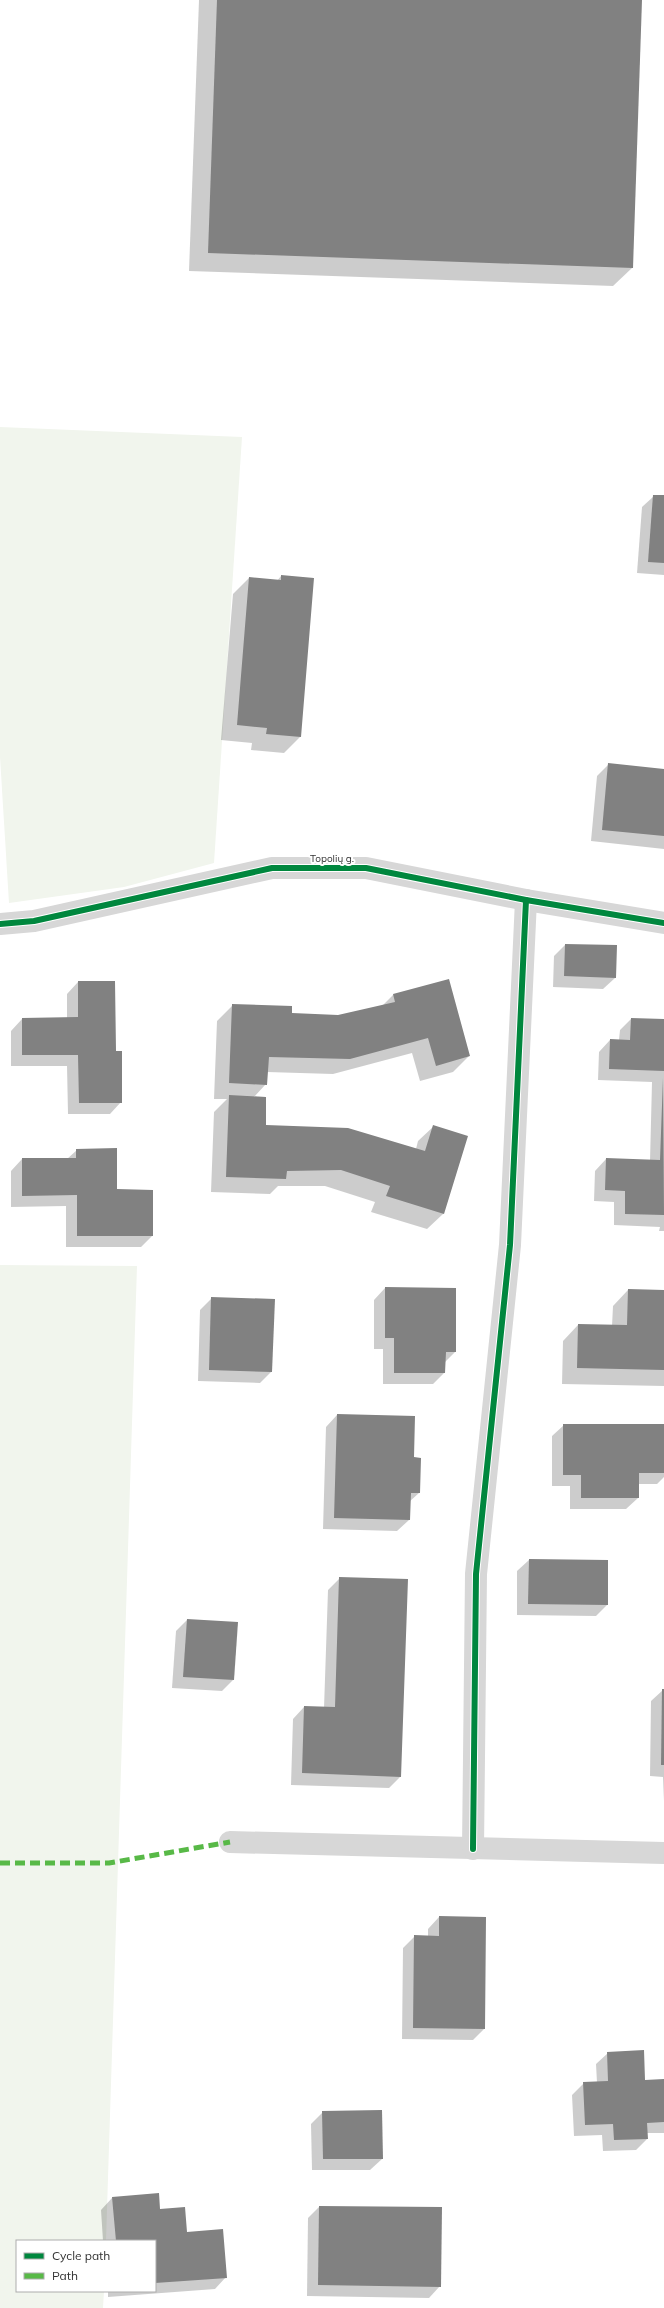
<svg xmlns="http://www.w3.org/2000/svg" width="664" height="2308" viewBox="0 0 664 2308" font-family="Mulish,sans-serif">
	<rect width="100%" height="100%" fill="#fff"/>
	<g fill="#f1f5ed">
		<path d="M0,427L242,437L214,863L124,887L9,903L0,757Z"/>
		<path d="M0,1265L137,1266L106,2241H17V2291H104L103,2308H0Z"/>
	</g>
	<g fill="#0003">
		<path d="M199,0H641L632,268L613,286L189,271Z"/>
		<path d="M654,496H664V575L637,573L642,507Z"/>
		<path d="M281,576L313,579L300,737L284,753L251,750L252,743L221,740L233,594L249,578L277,581Z"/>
		<path d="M609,764L664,770V849L591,841L597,776Z"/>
		<path d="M565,945L615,978L603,989L553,987L554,956Z"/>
		<path d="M448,980L469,1056L453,1072L420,1081L412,1053L333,1074L267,1072L266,1084L254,1097L265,1126L416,1149L418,1141L434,1126L467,1137L443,1214L427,1229L371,1212L375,1202L325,1186H278L270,1194L211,1192L214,1112L227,1099H214L217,1021L233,1005L291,1014L338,1016L382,1006L393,995Z"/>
		<path d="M78,982L115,1052L121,1102L110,1114H68L67,1066H11V1031L22,1019L67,1018V994Z"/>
		<path d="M631,1019L664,1020V1231H659L660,1227L614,1225V1202L594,1201L595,1171L606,1159L650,1161L652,1082L598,1080L599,1052L610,1040H619L620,1030Z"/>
		<path d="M77,1150L116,1190L152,1236L141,1247H66V1206L11,1207V1171L22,1159H67Z"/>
		<path d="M385,1288L455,1352L445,1362L444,1373L433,1384H383V1349H374V1300Z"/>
		<path d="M628,1290L664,1291V1386L562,1384L563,1341L578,1325L612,1326L613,1306Z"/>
		<path d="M212,1298L271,1372L260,1383L198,1381L200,1310Z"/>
		<path d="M337,1415L413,1458L419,1493L409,1502V1520L397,1531L323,1529L326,1427Z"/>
		<path d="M564,1425H664V1477L657,1484H638V1498L626,1509H570V1486H552V1436Z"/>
		<path d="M529,1560L607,1561V1605L596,1616L517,1615V1571Z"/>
		<path d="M340,1578L400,1777L389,1788L291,1785L293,1719L304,1707L324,1708L328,1590Z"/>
		<path d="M187,1620L233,1680L222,1691L172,1688L176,1631Z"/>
		<path d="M663,1690H664V1801L663,1777L650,1776L651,1701Z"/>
		<path d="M439,1917L484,2029L473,2040L402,2039L403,1948L415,1936H428V1929Z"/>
		<path d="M608,2053L644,2081L664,2080V2133H647V2139L636,2150L603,2151L602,2135L574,2136L572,2095L584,2083H597L596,2064Z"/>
		<path d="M323,2112L382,2159L370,2170H312L311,2124Z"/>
		<path d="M112,2198L159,2210L186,2233L226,2277L215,2289L108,2297V2291H155V2241H103L101,2210Z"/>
		<path d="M319,2207L440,2286L429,2298L307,2296L308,2218Z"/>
	</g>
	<g fill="#818181">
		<path d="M217,0H642L633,268L208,253Z"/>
		<path d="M653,495H664V563L648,562Z"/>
		<path d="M281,575L314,578L301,737L266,734L267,728L237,725L249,577L281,580Z"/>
		<path d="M608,763L664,769V836L602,830Z"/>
		<path d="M565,944L617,945L616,978L564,976Z"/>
		<path d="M449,979L470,1056L436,1066L428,1038L350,1059L269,1057L267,1085L229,1083L232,1004L292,1006V1013L338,1015L395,1002L393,994Z"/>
		<path d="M78,981H115L116,1051H122V1103H79L78,1055H22V1018L78,1017Z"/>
		<path d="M631,1018L664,1019V1071L609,1069L610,1039L630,1040Z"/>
		<path d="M663,1078L664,1215L625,1214V1191L605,1190L606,1158L660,1160Z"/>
		<path d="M229,1095L266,1097V1125L348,1128L425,1151L433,1125L468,1136L444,1214L386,1196L390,1186L341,1170L287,1171L286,1179L226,1177Z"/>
		<path d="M117,1148V1189L153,1190V1236H77V1195L22,1196V1158H76V1149Z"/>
		<path d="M385,1287L456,1288V1352H446L445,1373H394V1338H385Z"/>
		<path d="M628,1289L664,1290V1370L577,1368L578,1324L627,1325Z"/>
		<path d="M211,1297L275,1299L272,1372L209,1370Z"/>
		<path d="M337,1414L415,1416L414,1457L421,1458L420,1493H411L410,1520L334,1518Z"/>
		<path d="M563,1424H664V1473H639V1498H581V1475H563Z"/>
		<path d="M529,1559L608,1560V1605L528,1604Z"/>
		<path d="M339,1577L408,1579L401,1777L302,1773L304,1706L335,1707Z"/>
		<path d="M187,1619L238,1622L234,1680L183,1677Z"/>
		<path d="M662,1689H664V1765H661Z"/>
		<path d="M439,1916L486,1917L485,2029L413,2028L414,1935L439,1936Z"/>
		<path d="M644,2050L645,2080L664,2079V2122L647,2123L648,2139L614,2140L613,2124L585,2125L583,2082L608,2081L607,2052Z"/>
		<path d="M382,2110L383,2159H323L322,2111Z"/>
		<path d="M159,2193L160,2209L185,2207L187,2232L223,2229L227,2278L155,2283V2241H116L112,2197Z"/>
		<path d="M319,2206L442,2207L441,2287L318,2285Z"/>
	</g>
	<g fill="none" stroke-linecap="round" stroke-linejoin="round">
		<g stroke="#d7d7d7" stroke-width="22">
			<path d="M0,924L34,921L272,868H366L526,900L664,923"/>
			<path d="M230,1842L664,1853"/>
			<path d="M473,1849L476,1574L510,1245L526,900"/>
		</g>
		<path stroke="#58b947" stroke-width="5" stroke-dasharray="10 5" stroke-linecap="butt" d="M0,1863H109L230,1842"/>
		<g stroke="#fff" stroke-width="8">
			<g id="cycleway">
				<path d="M0,924L34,921L272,868H366L526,900L664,923"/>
				<path d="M473,1849L476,1574L510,1245L526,900"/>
			</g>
		</g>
		<use href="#cycleway" stroke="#00873e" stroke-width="6"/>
	</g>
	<g text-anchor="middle" stroke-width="4" stroke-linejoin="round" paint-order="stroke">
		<g font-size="10" fill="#333" stroke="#fff">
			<text x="332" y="862">Topolių g.</text>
		</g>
	</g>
	<rect x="16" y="2240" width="140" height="52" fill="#ffffff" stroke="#adadad"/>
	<rect x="24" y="2253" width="20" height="6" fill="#00873e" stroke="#adadad"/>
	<text x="52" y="2260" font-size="12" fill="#333333">Cycle path</text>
	<rect x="24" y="2273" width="20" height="6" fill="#58b947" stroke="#adadad"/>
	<text x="52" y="2280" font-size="12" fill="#333333">Path</text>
</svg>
